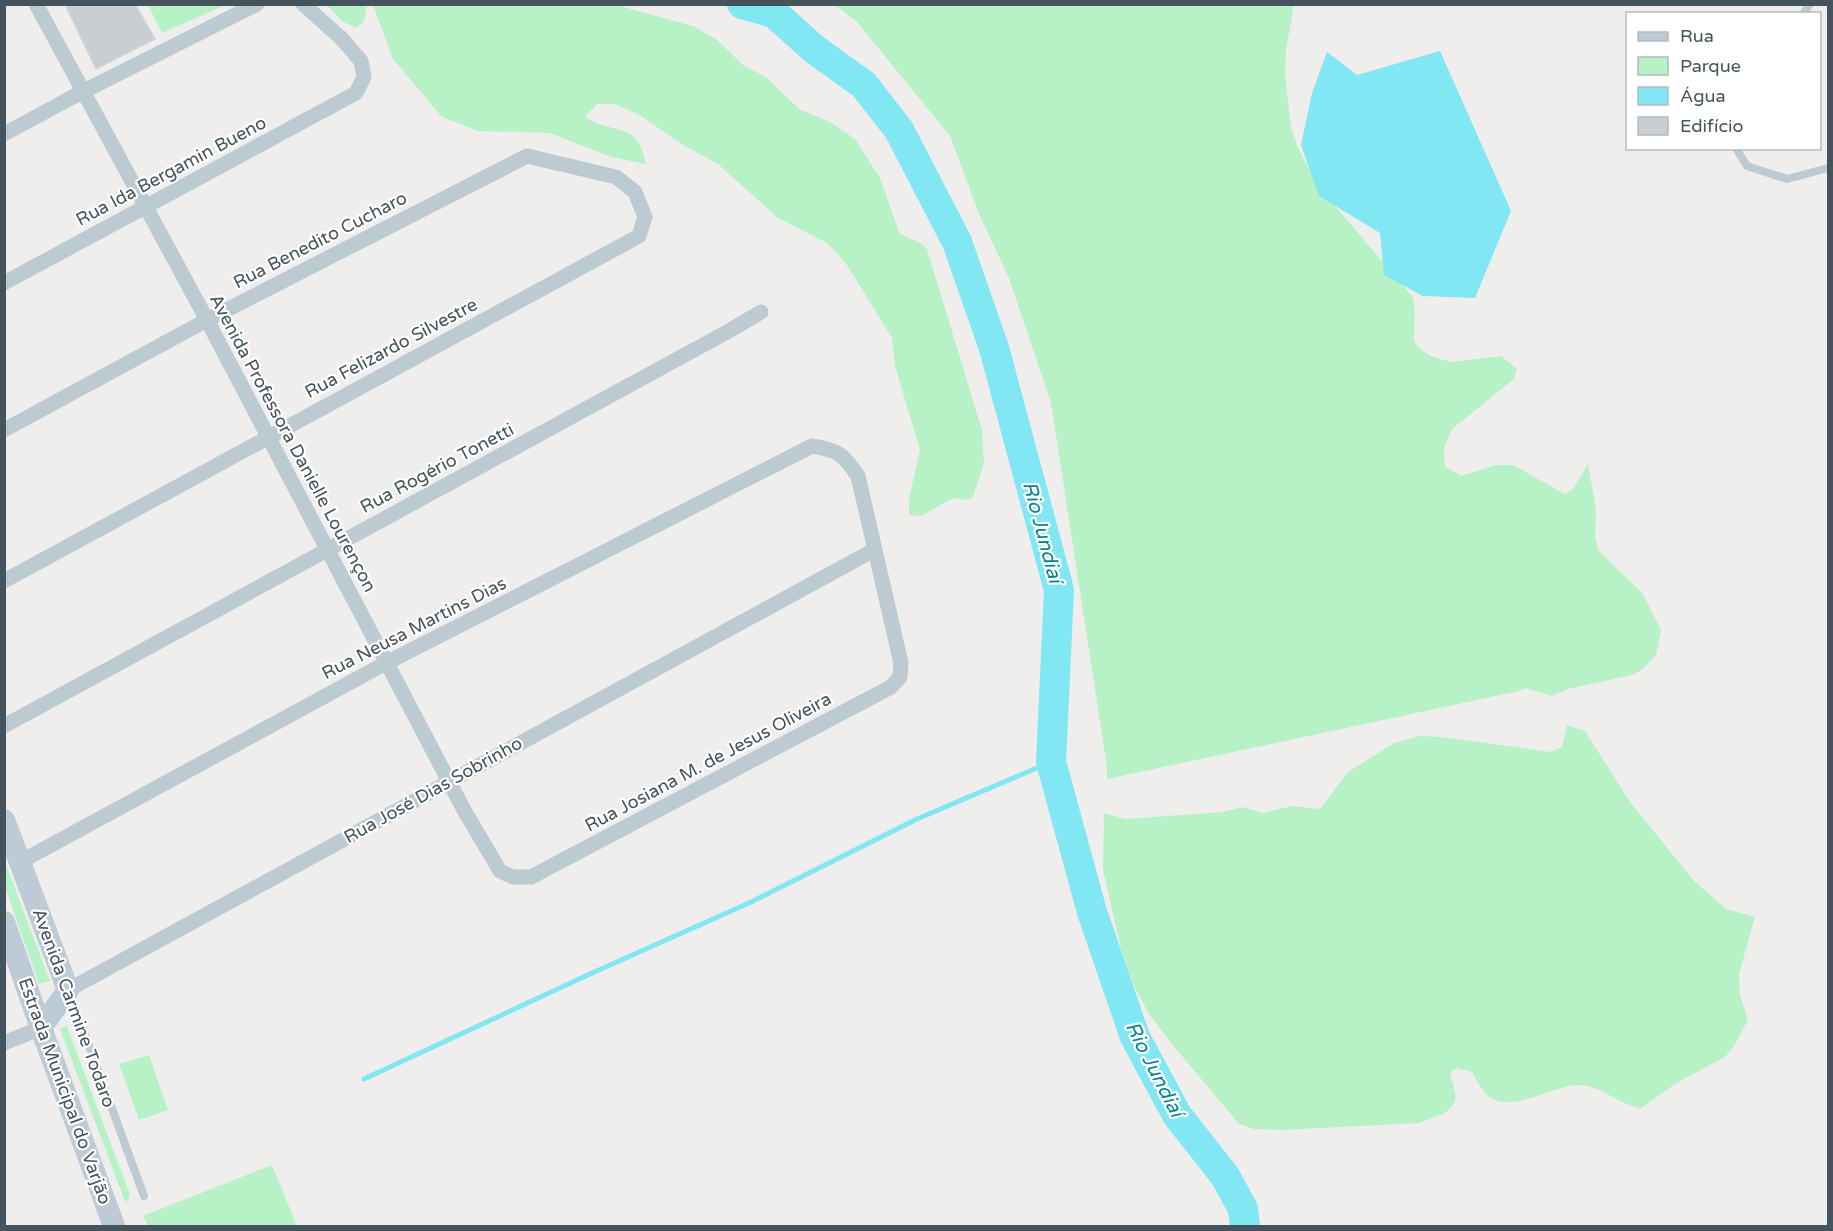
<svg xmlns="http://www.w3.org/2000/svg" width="1833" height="1231" viewBox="0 0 1833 1231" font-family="'Varela Round',sans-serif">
	<rect width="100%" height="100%" fill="#f0eded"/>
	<g fill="#b7f2c7">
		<path d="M222,4L223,6L162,33L148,5Z"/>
		<path d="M327,5H367L364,21L356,28L342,21Z"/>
		<path d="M373,5H616L693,26L717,40L743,65L766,77L799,109L832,123L855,139L880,178L899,232C909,241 916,237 927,249L982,430L984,464L973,497L969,500L953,498L921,516L909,515V498L920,450L895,366L892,338L845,262L827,243L778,218L718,164L683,145L641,116L615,104H597L585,117C615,136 638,120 646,164L611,157L550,133L478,131L442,117L393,59Z"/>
		<path d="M835,5H1294L1286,50L1285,76L1291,127L1298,148L1318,186L1412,296L1415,308L1414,340L1418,347L1430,356L1451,362L1501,356L1517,369L1514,379L1452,429L1444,448L1445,466L1461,476L1496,465H1513L1565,494L1573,489L1588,464L1596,509L1595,537L1598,550L1643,594L1661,630L1656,655L1643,669L1632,675L1568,689L1552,696L1525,688L1519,691L1107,779V767L1051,403L1009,278L979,214L950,136L857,22Z"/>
		<path d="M1567,725L1585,731L1630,802L1694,881L1726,909L1755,917L1739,974L1740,995L1748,1020L1734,1046L1725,1057L1678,1082L1641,1108C1619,1105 1600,1084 1577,1085C1552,1086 1510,1115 1487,1095C1481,1089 1476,1079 1472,1072L1457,1068L1450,1073L1456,1096L1454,1104L1445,1113L1419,1123L1283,1130L1254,1129L1239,1124L1171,1043L1149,1014L1133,984L1121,949L1103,869L1104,813L1125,819L1223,812L1242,807L1263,813L1292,806L1320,809L1348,772L1394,743L1420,736L1442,737L1551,752L1562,747Z"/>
		<path d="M4,862H5L50,981L39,984L5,887Z"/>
		<path d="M67,1026L130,1195L126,1204L60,1029Z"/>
		<path d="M149,1055L168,1110L139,1120L119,1064Z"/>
		<path d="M272,1165L297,1226H148L143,1216Z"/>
	</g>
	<path fill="#81e7f2" d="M1440,51L1511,211L1475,298L1423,296L1384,275L1380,233L1319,196L1301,145L1312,93L1327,52L1357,75Z"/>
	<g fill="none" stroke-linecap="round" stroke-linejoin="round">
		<path stroke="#81e7f2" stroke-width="5" d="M364,1079L590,974L751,902L917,819L1051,762"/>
		<path stroke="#81e7f2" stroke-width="30" d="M742,4L774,13L814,49L864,85L899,130L957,242L994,348L1059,590L1051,762L1092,912L1135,1037L1177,1115L1225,1176L1243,1209L1245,1226"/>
	</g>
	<path fill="#c9ced2" stroke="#d0d4d9" stroke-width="1.5" d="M65,4H135L155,39L96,69Z"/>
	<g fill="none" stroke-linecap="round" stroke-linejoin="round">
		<g stroke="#bccad1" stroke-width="8">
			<path d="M1803,14L1810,4"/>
			<path d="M1736,148L1747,166L1787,179L1828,168"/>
			<path d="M70,994L144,1196"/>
		</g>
		<g stroke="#bccad1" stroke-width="15">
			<path d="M4,134L82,92L257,4"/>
			<path d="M4,283L356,93L364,77L361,61L342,39L303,4"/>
			<path d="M4,430L207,320L527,156L616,177L635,192L645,217L639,236L4,581"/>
			<path d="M4,726L727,332L761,312"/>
			<path d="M20,862L386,663L812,446C838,450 843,454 858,476L901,663L900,677L891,687L531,877H513L500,871L464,810L207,320L36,4"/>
			<path d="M68,990L874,550"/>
			<path d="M4,1043L41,1028"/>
		</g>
		<g stroke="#bccbd6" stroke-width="22">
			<path d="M4,820L68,990L41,1028"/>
			<path d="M4,922L41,1028L114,1226"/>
		</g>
	</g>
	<g text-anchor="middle" stroke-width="4.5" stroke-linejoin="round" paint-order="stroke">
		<g font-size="18" fill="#44535c" stroke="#fff">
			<text transform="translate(171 171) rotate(-28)" y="6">Rua Ida Bergamin Bueno</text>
			<text transform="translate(320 240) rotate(-27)" y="6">Rua Benedito Cucharo</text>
			<text transform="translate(391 348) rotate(-28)" y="6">Rua Felizardo Silvestre</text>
			<text transform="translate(293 443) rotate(62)" y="6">Avenida Professora Danielle Lourençon</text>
			<text transform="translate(437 468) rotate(-28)" y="6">Rua Rogério Tonetti</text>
			<text transform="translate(414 628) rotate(-27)" y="6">Rua Neusa Martins Dias</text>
			<text transform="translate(708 762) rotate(-28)" y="6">Rua Josiana M. de Jesus Oliveira</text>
			<text transform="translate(433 790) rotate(-29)" y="6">Rua José Dias Sobrinho</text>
			<text transform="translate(74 1008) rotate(70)" y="6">Avenida Carmine Todaro</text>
			<text transform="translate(65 1091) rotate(70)" y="6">Estrada Municipal do Varjão</text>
		</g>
		<g font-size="20" font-style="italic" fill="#058391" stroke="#fff">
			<text transform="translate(1043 532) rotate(75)" y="7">Rio Jundiaí</text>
			<text transform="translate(1155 1069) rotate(63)" y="7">Rio Jundiaí</text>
		</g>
	</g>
	<rect width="1833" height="1231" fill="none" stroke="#44535c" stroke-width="12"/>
	<rect x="1626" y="12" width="195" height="138" fill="#ffffff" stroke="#b4babe" stroke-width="1.5"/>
	<rect x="1638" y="32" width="30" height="9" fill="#bccbd6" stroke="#b4babe" stroke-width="1.5"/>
	<text x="1680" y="42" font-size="18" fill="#44535c">Rua</text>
	<rect x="1638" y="57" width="30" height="18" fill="#b7f2c7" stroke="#b4babe" stroke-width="1.5"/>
	<text x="1680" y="72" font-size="18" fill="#44535c">Parque</text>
	<rect x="1638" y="87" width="30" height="18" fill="#81e7f2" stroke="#b4babe" stroke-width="1.5"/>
	<text x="1680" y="102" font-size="18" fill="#44535c">Água</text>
	<rect x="1638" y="117" width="30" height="18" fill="#c9ced2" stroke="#b4babe" stroke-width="1.5"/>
	<text x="1680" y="132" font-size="18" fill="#44535c">Edifício</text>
</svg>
